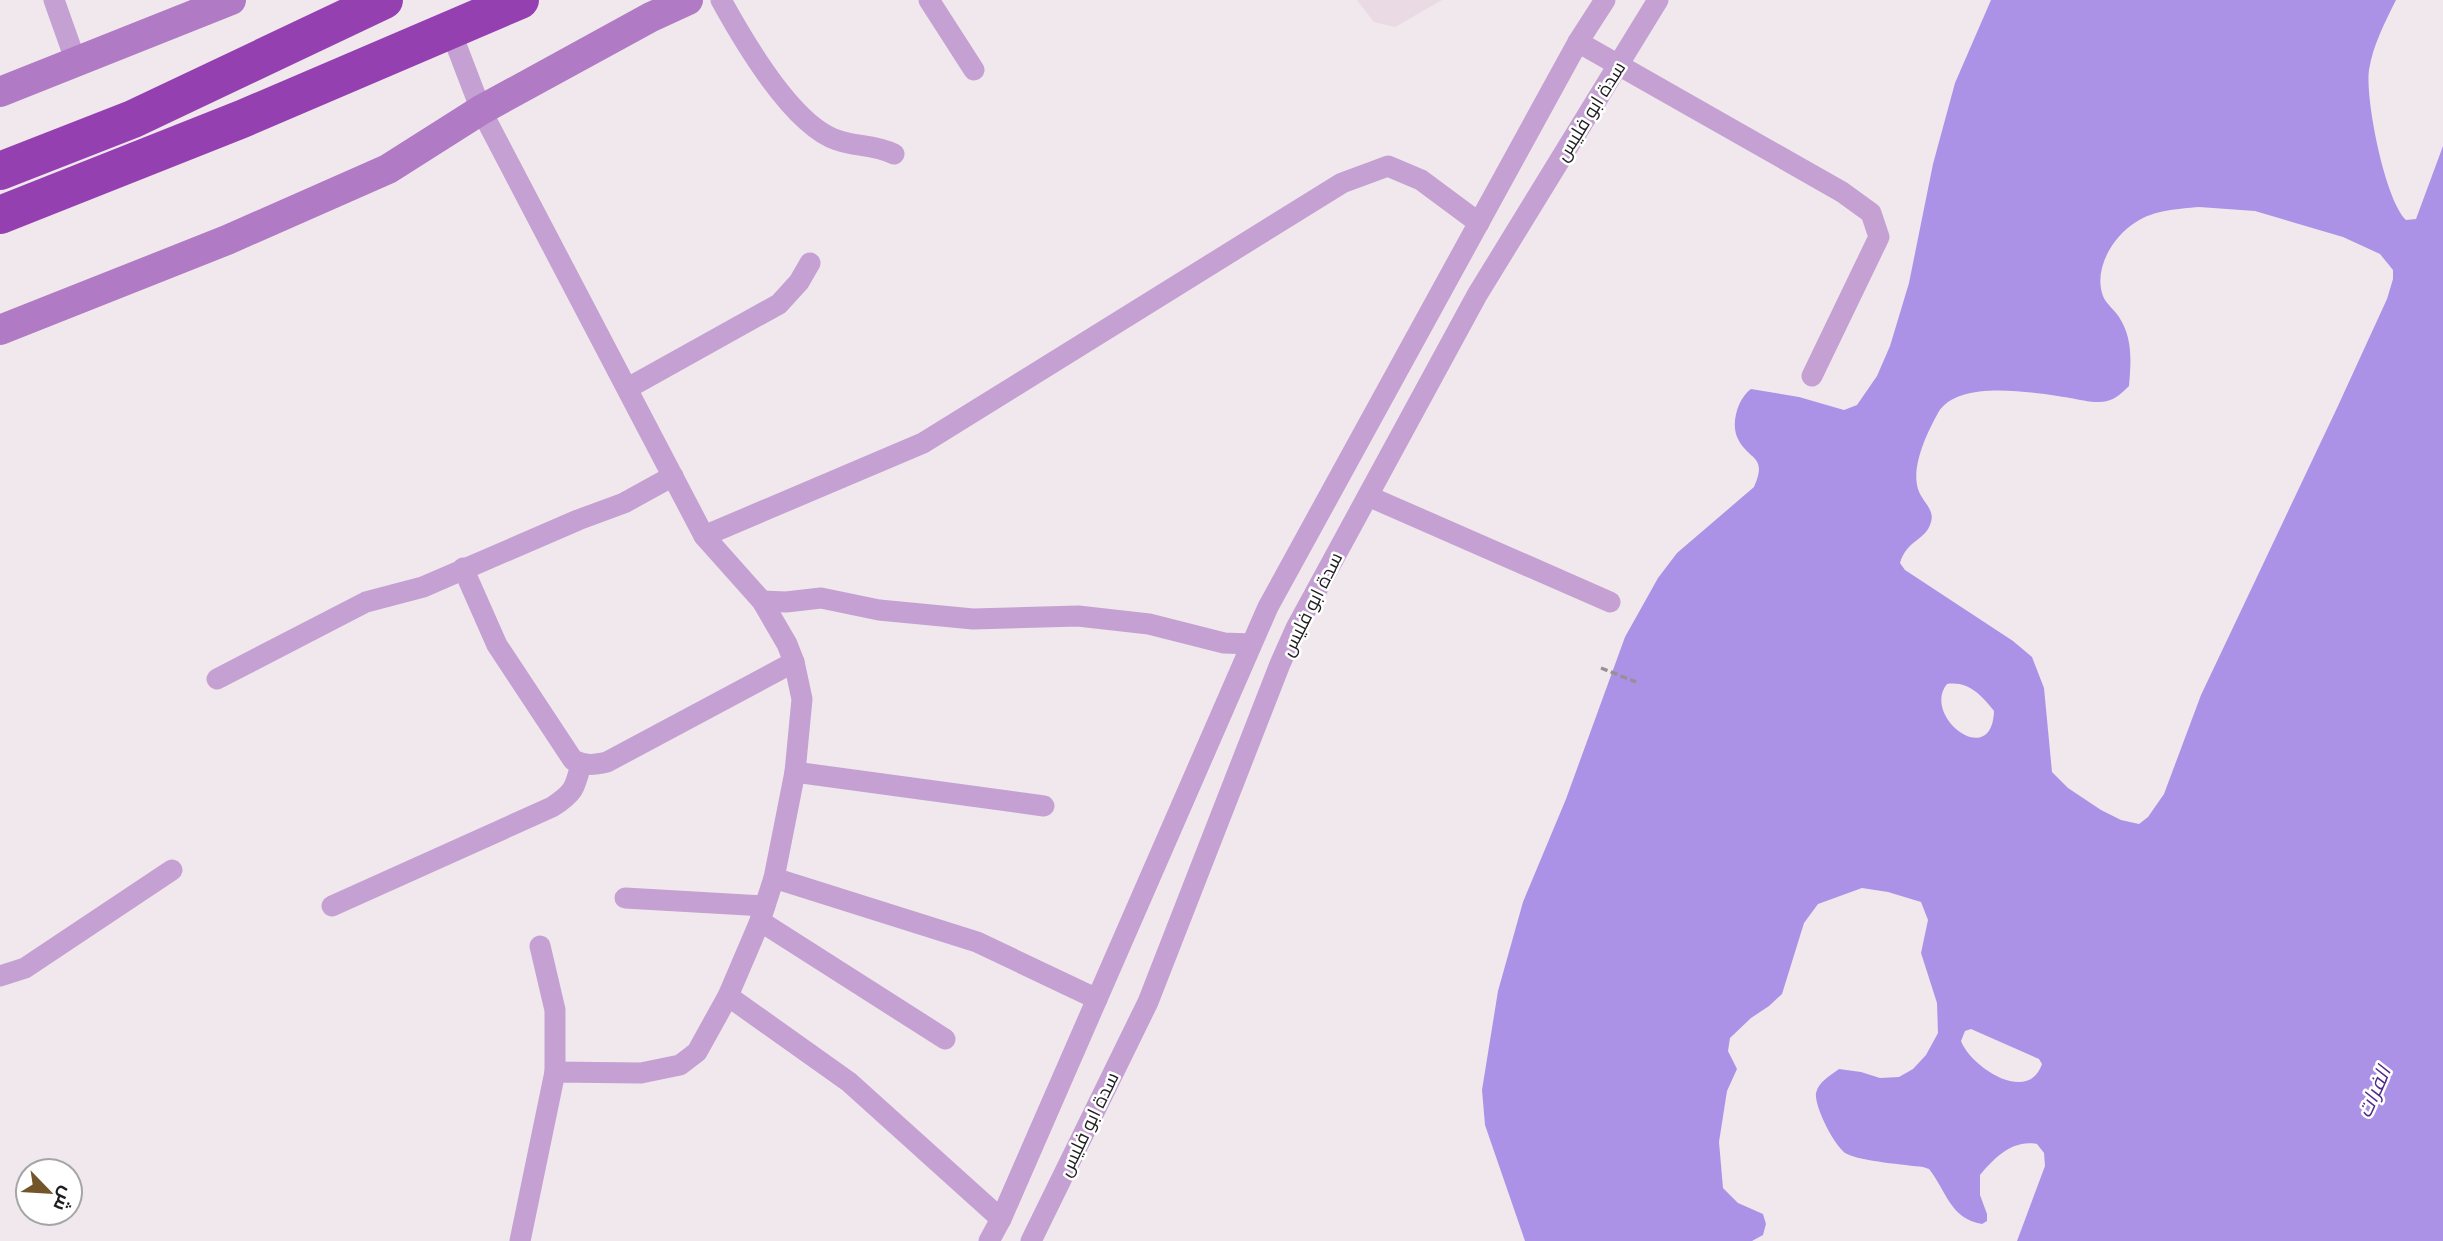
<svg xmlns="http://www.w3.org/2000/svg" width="2443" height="1241" viewBox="0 0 2443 1241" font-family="'Roboto Condensed',Cairo,sans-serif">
	<rect width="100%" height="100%" fill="#f0e8ed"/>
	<path fill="#e9dae4" d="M1357,0H1442L1395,27L1374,22Z"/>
	<path fill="#ac92e7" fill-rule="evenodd" d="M1991,0H2396C2385,22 2373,45 2369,70C2365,99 2385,200 2406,220L2416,219L2443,146V1241H2017L2045,1166L2044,1153L2037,1144C2013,1139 1994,1158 1980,1175V1195L1987,1214V1221L1982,1224C1950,1219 1946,1190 1929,1169L1923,1167C1906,1165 1861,1161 1847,1154C1835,1148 1814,1106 1816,1093C1819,1081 1830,1076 1839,1069L1861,1072L1880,1078L1899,1077L1913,1069L1926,1055L1938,1033L1937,1003L1921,953L1928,920L1921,902L1888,892L1862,888L1818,904L1804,923L1782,994L1769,1006L1751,1018L1730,1038L1728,1051L1737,1069L1727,1091L1719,1142L1723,1188L1738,1203L1763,1214L1766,1224L1763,1235L1752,1241H1525L1485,1125L1482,1090L1498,991L1523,902L1566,799L1625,637L1658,578L1677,553L1754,487C1768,455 1749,461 1738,439C1730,424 1738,398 1751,389L1799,397L1844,410L1857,405L1877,376L1890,346L1909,283L1933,164L1955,83ZM2199,207L2255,211L2343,237L2380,254L2393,270V279L2387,299L2337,408L2201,695L2164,794L2148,817L2139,824L2121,820L2101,810L2068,788L2052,772L2044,688L2032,657L2013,641L1905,570L1900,563C1907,539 1926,541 1931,522C1935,509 1922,502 1918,489C1911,466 1927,433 1938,413C1958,378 2036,393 2070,398C2081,400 2097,404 2107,401C2116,399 2123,392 2129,386C2131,362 2133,338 2119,317C2115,310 2106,304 2103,296C2093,269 2113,236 2136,222C2154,210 2178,209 2199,207ZM1947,684C1969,681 1982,696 1994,711C1992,771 1921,716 1947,684ZM1971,1029L2039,1059L2042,1064C2028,1105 1971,1067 1961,1041L1965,1031Z"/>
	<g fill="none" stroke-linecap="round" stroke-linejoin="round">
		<path stroke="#969195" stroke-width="3.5" stroke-dasharray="7 3.5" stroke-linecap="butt" d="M1601,668L1636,682"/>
		<g stroke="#c5a0d3" stroke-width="21">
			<path d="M54,0L76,62"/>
			<path d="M721,0C743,40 792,125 837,140C856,147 873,144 894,154"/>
			<path d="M929,0L974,70"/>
			<path d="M450,29L481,110L704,536L762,601L787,644L794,662L802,699L795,772L774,878L760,921L728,996L697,1052L680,1065L641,1073L555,1072L520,1241"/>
			<path d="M1578,42L1842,192L1871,213L1879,237L1812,376"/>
			<path d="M628,388L779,304L799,282L810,263"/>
			<path d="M1368,496L1610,602"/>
			<path d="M704,536L923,443L1342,183L1388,166L1421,180L1479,223"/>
			<path d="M463,568L497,645L573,760C585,766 594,765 607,762L794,662"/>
			<path d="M762,601L786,602L821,598L879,610L973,619L1078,616L1149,624L1224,643L1251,644"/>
			<path d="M217,679L366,602L423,587L578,520L624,503L673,476"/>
			<path d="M795,772L1044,806"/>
			<path d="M774,878L977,942L1097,999"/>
			<path d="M625,898L765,906"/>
			<path d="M332,906L552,807C574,793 575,788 581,764"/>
			<path d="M760,921L945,1039"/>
			<path d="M540,946L555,1010V1072"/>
			<path d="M0,976L25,968L172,870"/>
			<path d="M728,996L849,1082L1001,1219"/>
			<path d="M989,1241L1001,1219L1268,607L1578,42L1605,0"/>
			<path d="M1031,1241L1148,1002L1280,664L1296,628L1477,295L1658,0"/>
		</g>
		<g stroke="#b17ac5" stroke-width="30">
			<path d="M0,92L231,0"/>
			<path d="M0,330L227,240L388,169L481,110L651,17L688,0"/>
		</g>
		<g stroke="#9540b1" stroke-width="38">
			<path d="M0,171L133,119L384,0"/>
			<path d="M0,215L242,119L520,0"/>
		</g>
	</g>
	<g text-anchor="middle" stroke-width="5" stroke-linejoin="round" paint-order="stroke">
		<g font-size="19" fill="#1f1d1f" stroke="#fff">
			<text transform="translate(1590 111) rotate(-58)" y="7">سدة ابو فليس</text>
			<text transform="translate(1311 604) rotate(-63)" y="7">سدة ابو فليس</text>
			<text transform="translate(1088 1124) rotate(-64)" y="7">سدة ابو فليس</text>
		</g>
		<g font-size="21" font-style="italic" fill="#512a8b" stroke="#fff">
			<text transform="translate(2374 1092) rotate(-66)" y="7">الفرات</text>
		</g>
	</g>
	<g transform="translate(49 1192) rotate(115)"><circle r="33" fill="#ffffff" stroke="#a5a5a5" stroke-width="2"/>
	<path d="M0-5L12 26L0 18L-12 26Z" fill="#735529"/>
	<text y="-10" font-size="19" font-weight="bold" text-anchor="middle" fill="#1f1d1f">ش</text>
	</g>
</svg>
